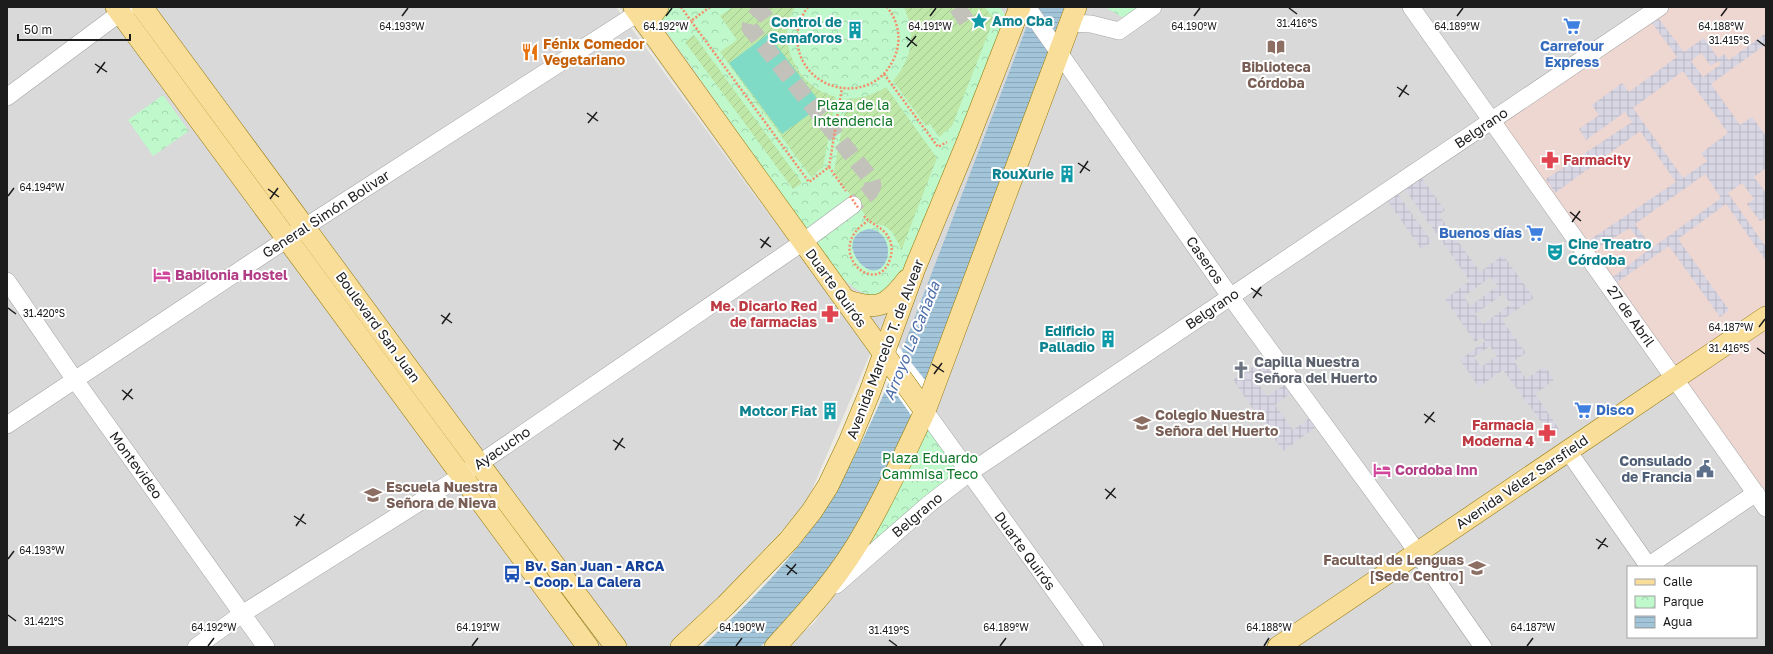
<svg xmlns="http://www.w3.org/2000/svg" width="1773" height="654" viewBox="0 0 1773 654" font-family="'Golos Text',sans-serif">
	<defs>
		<pattern id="park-crowns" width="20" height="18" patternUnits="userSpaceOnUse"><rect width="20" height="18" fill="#bef8cb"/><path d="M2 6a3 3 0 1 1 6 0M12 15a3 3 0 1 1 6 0" fill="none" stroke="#a3d4ae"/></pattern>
		<pattern id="garden-furrows" width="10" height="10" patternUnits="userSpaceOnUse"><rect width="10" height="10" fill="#bee7a8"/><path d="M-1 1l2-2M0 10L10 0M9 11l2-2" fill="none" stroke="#a3c690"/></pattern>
		<pattern id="plaza-grid" width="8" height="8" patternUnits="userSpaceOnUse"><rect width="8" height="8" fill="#d8d6e3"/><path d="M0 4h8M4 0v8" fill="none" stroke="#b9b7c2"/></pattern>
		<pattern id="water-rules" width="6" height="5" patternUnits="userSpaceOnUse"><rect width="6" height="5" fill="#a2c5da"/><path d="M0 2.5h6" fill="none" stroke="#8ba9ba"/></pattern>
	</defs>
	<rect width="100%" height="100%" fill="#edebe2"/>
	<path fill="#dad9d9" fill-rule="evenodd" d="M7,7H616L784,236L619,7H1766V647H786L814,623L934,443L870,354L805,506L676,642L668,647H7ZM1628,567H1756V637H1628Z"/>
	<path fill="#eed6d1" d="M1660,7H1766V508L1492,120Z"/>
	<g fill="url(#park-crowns)">
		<path d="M670,7H1000L1007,18L903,271L894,283L875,297C856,292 846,283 834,268L656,17Z"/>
		<path d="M1105,7H1145L1127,20Z"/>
		<path d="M163,95L189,131L153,156L128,120Z"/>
		<path d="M925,411L969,473L929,504L846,561Z"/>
	</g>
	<g fill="url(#garden-furrows)">
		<path d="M733,7H795C774,42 798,88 836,97L823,167L811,177L720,52L737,40L720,16Z"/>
		<path d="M904,7H985L994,19L952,126L939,137L930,124L926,126L893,81C913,57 916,36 904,7Z"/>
		<path d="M694,35L802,183L793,189L685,42Z"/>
		<path d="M886,87L937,158L901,251L900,246L892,232L885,226L870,222L834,172L847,99C862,98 874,95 886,87Z"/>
	</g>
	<path fill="#80dbc6" d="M768,34L822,105L782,134L729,63Z"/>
	<g fill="url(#plaza-grid)" fill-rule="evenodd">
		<path d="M1659,19L1684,52L1704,38L1718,58L1724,54L1729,60L1766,33V44L1711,84L1740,125L1752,117L1766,136V168L1754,177L1766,193V218L1760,221L1747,204L1754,199L1742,183L1728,193L1766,247V261L1726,204L1678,239L1729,310L1720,317L1669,246L1616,283L1613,277L1647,251L1630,228L1594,250L1588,241L1676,182L1640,131L1555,193L1546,179L1632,122L1625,112L1586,140L1579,129L1599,115L1592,105L1622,83L1629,92L1677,57L1652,23ZM1701,53L1711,66L1718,61L1721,64L1703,77L1691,61ZM1683,71L1728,133L1701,153L1707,161L1683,178L1633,108ZM1705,174L1721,198L1652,248L1635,224Z"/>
		<path d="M1421,177L1445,210L1439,215L1480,272L1503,255L1534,298L1502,320L1526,353L1514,361L1526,379L1545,366L1554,380L1535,394L1559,429L1551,435L1503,370L1479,387L1460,360L1485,341L1482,337L1475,342L1445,299L1470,281L1404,188ZM1491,277L1498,286L1470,306L1464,296ZM1503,294L1511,304L1483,324L1475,314ZM1490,346L1497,356L1481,367L1474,357Z"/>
		<path d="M1397,193L1432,242L1421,249L1387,200Z"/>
		<path d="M1267,357L1276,370L1258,384L1267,396L1286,384L1292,392L1275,405L1293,430L1310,418L1316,427L1283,451L1233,380Z"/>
	</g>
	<g fill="url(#water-rules)">
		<path d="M1034,7H1068L905,436L882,485L833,568L776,633L760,647H702C741,610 780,573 811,529C867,448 899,358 934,267C967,181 1001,94 1034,7Z"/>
		<path d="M868,229C884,229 892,247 886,261C872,292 830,238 868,229Z"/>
	</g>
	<path fill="#fff" d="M890,336L933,390L918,425L878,368Z"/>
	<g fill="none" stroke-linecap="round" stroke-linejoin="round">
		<g stroke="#c3c2ba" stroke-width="17" stroke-dasharray="17 8" stroke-linecap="butt">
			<path d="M768,7C760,13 750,17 750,28L871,179L873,185L870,192L853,205"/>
			<path d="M957,7L968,23"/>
		</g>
		<g stroke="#a3a3a3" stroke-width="18">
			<g id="minor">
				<path d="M1027,7L1230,296L1405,535L1483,647"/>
				<path d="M1411,7L1766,508"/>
				<path d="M1069,23L1091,24L1119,31L1153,7"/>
				<path d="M7,97L128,7"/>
				<path d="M7,281L75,380L266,647"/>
				<path d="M925,411L1095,647"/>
				<path d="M7,425L305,227L647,7"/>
				<path d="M1568,451L1647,564H1651L1756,493"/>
				<path d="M836,585L929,504L969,473L1660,7"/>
				<path d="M196,647L242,614L461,476L803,242L853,205"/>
			</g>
		</g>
		<g stroke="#917703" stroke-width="22">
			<g id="major">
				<path d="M116,7L588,647"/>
				<path d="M142,7C300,220 456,435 616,647"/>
				<path d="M634,7L925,411"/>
				<path d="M646,24L658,7"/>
				<path d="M845,300C878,311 886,307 907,280"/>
				<path d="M681,647L726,605L789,540L812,511L828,486L849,442L869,394L915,268L966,145L1020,7"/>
				<path d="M775,647C809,610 842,573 866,529C888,491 906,451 925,411L1076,7"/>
				<path d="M1278,647L1766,317"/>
			</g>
		</g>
		<g stroke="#f68d6a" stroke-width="2.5" stroke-dasharray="2 2" stroke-linecap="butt">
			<path d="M681,7L691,21"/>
			<path d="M710,7L691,21L809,182L829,167L842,88"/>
			<path d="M808,7C803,13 800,21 798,29C789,89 872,113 895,56C902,38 898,21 887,7"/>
			<path d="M884,74L938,147L947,142"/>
			<path d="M829,167L846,191"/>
			<path d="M864,216C870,224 881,226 887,235C892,242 893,251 890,259C877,300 821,250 868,221"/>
		</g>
		<use href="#minor" stroke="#fff" stroke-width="17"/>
		<use href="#major" stroke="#f9de9a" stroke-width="21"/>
		<path stroke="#f68d6a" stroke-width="2.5" stroke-dasharray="2 2" stroke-linecap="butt" d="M850,196L859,209"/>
	</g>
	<path fill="none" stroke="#1c1c1c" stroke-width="1.5" d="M1289,8L1297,14M402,16L408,8M666,16L672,8M930,16L936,8M1194,16L1200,8M1457,16L1463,8M1721,16L1727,8M906,37L917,46M1757,40L1765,46M907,47L916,36M95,64L107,72M97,73L105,62M1397,87L1409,95M1399,97L1407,85M587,113L598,121M588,123L597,112M1078,163L1090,171M1080,173L1088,161M268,189L279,197M8,196L14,188M270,199L278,188M1570,212L1581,221M1572,222L1580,211M760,239L771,247M761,248L769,237M1251,288L1262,296M1253,298L1261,287M8,308L16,314M441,315L452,323M442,324L450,313M1759,327L1765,319M1757,348L1765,354M932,364L944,372M934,374L942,363M122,390L133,399M123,400L132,389M1424,414L1435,422M1425,423L1434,412M613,440L625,448M615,450L623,438M1105,489L1116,498M1106,499L1115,488M294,516L306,524M296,526L304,514M1596,539L1608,547M1598,549L1606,538M8,559L14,551M786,565L797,574M787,575L796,564M8,615L16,621M889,640L897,646M208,646L214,638M472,646L478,638M736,646L742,638M1000,646L1006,638M1264,646L1269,638M1527,646L1533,638"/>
	<defs>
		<g id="sight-bare" transform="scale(1.38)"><path d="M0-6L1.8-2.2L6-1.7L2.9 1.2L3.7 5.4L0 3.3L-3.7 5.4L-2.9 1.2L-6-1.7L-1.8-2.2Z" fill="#0f9aa8" stroke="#fff" stroke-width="2.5" paint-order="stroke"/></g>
		<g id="supermarket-bare" transform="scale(1.38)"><path d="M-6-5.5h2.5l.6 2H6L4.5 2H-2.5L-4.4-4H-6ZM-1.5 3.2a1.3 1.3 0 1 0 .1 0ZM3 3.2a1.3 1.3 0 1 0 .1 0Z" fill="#3f7fe0" stroke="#fff" stroke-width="2.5" paint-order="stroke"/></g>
		<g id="building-bare" transform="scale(1.38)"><path d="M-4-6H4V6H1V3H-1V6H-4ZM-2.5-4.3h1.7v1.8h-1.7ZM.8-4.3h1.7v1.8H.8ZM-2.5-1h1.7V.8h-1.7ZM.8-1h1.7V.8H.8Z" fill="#0f9aa8" stroke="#fff" stroke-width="2.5" paint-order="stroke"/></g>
		<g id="library-bare" transform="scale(1.38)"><path d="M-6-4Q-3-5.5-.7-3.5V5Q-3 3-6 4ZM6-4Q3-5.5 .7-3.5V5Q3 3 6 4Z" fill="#8d6e63" stroke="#fff" stroke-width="2.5" paint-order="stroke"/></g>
		<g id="restaurant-bare" transform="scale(1.38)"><path d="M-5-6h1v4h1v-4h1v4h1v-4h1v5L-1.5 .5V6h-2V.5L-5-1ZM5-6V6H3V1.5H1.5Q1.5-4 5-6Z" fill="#e8710a" stroke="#fff" stroke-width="2.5" paint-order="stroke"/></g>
		<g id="pharmacy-bare" transform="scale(1.38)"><path d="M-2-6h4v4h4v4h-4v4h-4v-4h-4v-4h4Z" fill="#e0444e" stroke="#fff" stroke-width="2.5" paint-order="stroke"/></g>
		<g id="theatre-bare" transform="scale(1.38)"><path d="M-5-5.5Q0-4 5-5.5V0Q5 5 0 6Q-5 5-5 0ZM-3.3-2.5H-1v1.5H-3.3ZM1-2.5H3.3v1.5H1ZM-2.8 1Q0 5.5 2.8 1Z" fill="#0f9aa8" stroke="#fff" stroke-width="2.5" paint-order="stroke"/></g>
		<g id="hotel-bare" transform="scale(1.38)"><path d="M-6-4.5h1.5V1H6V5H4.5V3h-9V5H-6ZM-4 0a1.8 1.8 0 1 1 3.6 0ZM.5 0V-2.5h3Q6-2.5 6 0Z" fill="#d1479c" stroke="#fff" stroke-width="2.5" paint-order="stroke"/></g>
		<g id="church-bare" transform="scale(1.38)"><path d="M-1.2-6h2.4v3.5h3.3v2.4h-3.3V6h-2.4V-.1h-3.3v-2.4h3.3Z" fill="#6b7280" stroke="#fff" stroke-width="2.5" paint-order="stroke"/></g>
		<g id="school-bare" transform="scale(1.38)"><path d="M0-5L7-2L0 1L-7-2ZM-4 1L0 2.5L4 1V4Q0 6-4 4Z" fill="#8d6e63" stroke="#fff" stroke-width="2.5" paint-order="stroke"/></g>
		<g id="civic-bare" transform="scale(1.38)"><path d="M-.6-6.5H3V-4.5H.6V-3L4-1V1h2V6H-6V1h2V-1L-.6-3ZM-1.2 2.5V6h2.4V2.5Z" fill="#5c6f8a" stroke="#fff" stroke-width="2.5" paint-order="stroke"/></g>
		<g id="university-bare" transform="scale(1.38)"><path d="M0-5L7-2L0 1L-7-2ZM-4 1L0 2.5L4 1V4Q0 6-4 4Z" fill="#8d6e63" stroke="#fff" stroke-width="2.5" paint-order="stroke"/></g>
		<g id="bus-bare" transform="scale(1.38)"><path d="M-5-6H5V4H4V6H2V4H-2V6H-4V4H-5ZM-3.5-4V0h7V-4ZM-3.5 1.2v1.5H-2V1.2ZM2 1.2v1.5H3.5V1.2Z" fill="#1a4fb4" stroke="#fff" stroke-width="2.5" paint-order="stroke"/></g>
	</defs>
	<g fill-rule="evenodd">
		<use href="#sight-bare" x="979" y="21"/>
		<use href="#supermarket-bare" x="1572" y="26"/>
		<use href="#building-bare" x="855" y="30"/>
		<use href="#library-bare" x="1276" y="47"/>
		<use href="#restaurant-bare" x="530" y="52"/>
		<use href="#pharmacy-bare" x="1550" y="160"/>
		<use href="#building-bare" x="1067" y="174"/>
		<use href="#supermarket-bare" x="1535" y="233"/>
		<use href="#theatre-bare" x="1555" y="252"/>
		<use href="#hotel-bare" x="162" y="275"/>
		<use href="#pharmacy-bare" x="830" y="314"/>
		<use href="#building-bare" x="1108" y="339"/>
		<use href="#church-bare" x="1241" y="370"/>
		<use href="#supermarket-bare" x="1583" y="410"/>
		<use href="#building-bare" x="830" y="411"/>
		<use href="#school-bare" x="1142" y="423"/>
		<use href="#pharmacy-bare" x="1547" y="433"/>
		<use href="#civic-bare" x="1705" y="469"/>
		<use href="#hotel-bare" x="1382" y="470"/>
		<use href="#school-bare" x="373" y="495"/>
		<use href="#university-bare" x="1477" y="568"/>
		<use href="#bus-bare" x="512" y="574"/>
	</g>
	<g text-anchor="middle" stroke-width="4" stroke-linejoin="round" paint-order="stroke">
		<g font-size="14" font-weight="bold" fill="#0d838f" stroke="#fff" text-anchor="end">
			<text x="992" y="26" text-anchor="start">Amo Cba</text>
			<text x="842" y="27">Control de<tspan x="842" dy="16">Semaforos</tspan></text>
			<text x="1054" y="179">RouXurie</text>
			<text x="1568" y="249" text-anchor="start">Cine Treatro<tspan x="1568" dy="16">Córdoba</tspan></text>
			<text x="1095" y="336">Edificio<tspan x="1095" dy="16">Palladio</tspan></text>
			<text x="817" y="416">Motcor Fiat</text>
		</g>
		<g font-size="14" font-weight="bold" fill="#c56008" stroke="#fff" text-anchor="start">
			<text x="543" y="49">Fénix Comedor<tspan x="543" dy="16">Vegetariano</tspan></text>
		</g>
		<g font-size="14" font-weight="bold" fill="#366cbe" stroke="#fff">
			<text x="1572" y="51">Carrefour<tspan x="1572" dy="16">Express</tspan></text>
			<text x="1522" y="238" text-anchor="end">Buenos días</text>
			<text x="1596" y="415" text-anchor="start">Disco</text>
		</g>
		<g font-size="14" font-weight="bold" fill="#785e54" stroke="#fff" text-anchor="start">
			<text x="1276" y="72" text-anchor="middle">Biblioteca<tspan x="1276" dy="16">Córdoba</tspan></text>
			<text x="1155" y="420">Colegio Nuestra<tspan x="1155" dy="16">Señora del Huerto</tspan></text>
			<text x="386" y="492">Escuela Nuestra<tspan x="386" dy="16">Señora de Nieva</tspan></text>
			<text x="1464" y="565" text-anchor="end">Facultad de Lenguas<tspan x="1464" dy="16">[Sede Centro]</tspan></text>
		</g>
		<g font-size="14" fill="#0d7626" stroke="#fff">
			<text x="853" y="110">Plaza de la<tspan x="853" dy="16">Intendencia</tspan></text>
			<text x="930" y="463">Plaza Eduardo<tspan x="930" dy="16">Cammisa Teco</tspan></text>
		</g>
		<g font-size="14" fill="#1c1c1c" stroke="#fff">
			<text transform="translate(1481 128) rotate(-34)" y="5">Belgrano</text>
			<text transform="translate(326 214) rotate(-33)" y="5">General Simón Bolivar</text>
			<text transform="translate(1205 260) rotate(55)" y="5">Caseros</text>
			<text transform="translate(836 288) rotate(54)" y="5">Duarte Quirós</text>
			<text transform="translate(1212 309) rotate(-34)" y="5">Belgrano</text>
			<text transform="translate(1631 316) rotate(55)" y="5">27 de Abril</text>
			<text transform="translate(378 327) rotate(54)" y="5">Boulevard San Juan</text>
			<text transform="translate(885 349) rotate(-69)" y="5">Avenida Marcelo T. de Alvear</text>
			<text transform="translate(502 448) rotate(-34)" y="5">Ayacucho</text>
			<text transform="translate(136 465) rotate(54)" y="5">Montevideo</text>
			<text transform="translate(1522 482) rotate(-34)" y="5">Avenida Vélez Sarsfield</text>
			<text transform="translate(917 515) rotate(-40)" y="5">Belgrano</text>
			<text transform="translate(1025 551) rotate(54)" y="5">Duarte Quirós</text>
		</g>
		<g font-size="14" font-weight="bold" fill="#be3a42" stroke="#fff" text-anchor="end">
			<text x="1563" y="165" text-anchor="start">Farmacity</text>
			<text x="817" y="311">Me. Dicarlo Red<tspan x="817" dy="16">de farmacias</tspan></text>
			<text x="1534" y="430">Farmacia<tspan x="1534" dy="16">Moderna 4</tspan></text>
		</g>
		<g font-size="14" font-weight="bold" fill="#b23c85" stroke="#fff" text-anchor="start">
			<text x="175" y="280">Babilonia Hostel</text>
			<text x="1395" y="475">Cordoba Inn</text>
		</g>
		<g font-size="14" font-weight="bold" fill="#5b616d" stroke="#fff" text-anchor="start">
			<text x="1254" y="367">Capilla Nuestra<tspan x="1254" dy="16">Señora del Huerto</tspan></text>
		</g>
		<g font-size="14" font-weight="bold" fill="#4e5e75" stroke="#fff" text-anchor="end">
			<text x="1692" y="466">Consulado<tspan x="1692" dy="16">de Francia</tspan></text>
		</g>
		<g font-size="14" font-weight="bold" fill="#164399" stroke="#fff" text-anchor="start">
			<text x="525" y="571">Bv. San Juan - ARCA<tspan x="525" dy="16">- Coop. La Calera</tspan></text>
		</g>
		<g font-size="15" font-style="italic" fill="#4b6ca9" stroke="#fff">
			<text transform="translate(912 341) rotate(-68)" y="5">Arroyo La Cañada</text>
		</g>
	</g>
	<g font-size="10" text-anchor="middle" fill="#1c1c1c" stroke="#fff" stroke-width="4" stroke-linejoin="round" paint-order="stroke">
		<text x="1297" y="27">31.416°S</text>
		<text x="402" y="30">64.193°W</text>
		<text x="1194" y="30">64.190°W</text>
		<text x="1457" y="30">64.189°W</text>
		<text x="1721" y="30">64.188°W</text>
		<text x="666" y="30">64.192°W</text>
		<text x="930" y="30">64.191°W</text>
		<text x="1729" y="44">31.415°S</text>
		<text x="42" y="191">64.194°W</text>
		<text x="44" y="317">31.420°S</text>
		<text x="1731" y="331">64.187°W</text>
		<text x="1729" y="352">31.416°S</text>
		<text x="42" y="554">64.193°W</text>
		<text x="44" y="625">31.421°S</text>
		<text x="214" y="631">64.192°W</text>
		<text x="478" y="631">64.191°W</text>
		<text x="742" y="631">64.190°W</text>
		<text x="1006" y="631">64.189°W</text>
		<text x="1269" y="631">64.188°W</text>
		<text x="1533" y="631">64.187°W</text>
		<text x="889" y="634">31.419°S</text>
	</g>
	<rect width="1773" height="654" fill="none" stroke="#1c1c1c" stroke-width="16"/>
	<rect x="1627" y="566" width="130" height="72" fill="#ffffff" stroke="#a4a4a4"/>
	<rect x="1635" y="579" width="20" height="6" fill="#f9de9a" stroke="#a4a4a4"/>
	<text x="1663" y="586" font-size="12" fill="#1c1c1c">Calle</text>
	<rect x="1635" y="596" width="20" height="12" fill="url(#park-crowns)" stroke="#a4a4a4"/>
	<text x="1663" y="606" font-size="12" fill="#1c1c1c">Parque</text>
	<rect x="1635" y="616" width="20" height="12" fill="url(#water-rules)" stroke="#a4a4a4"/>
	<text x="1663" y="626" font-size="12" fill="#1c1c1c">Agua</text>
	<path d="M18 34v6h112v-6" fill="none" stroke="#1c1c1c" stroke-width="2"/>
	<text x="24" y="34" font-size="12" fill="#1c1c1c" stroke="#ffffff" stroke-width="3" paint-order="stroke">50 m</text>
</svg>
